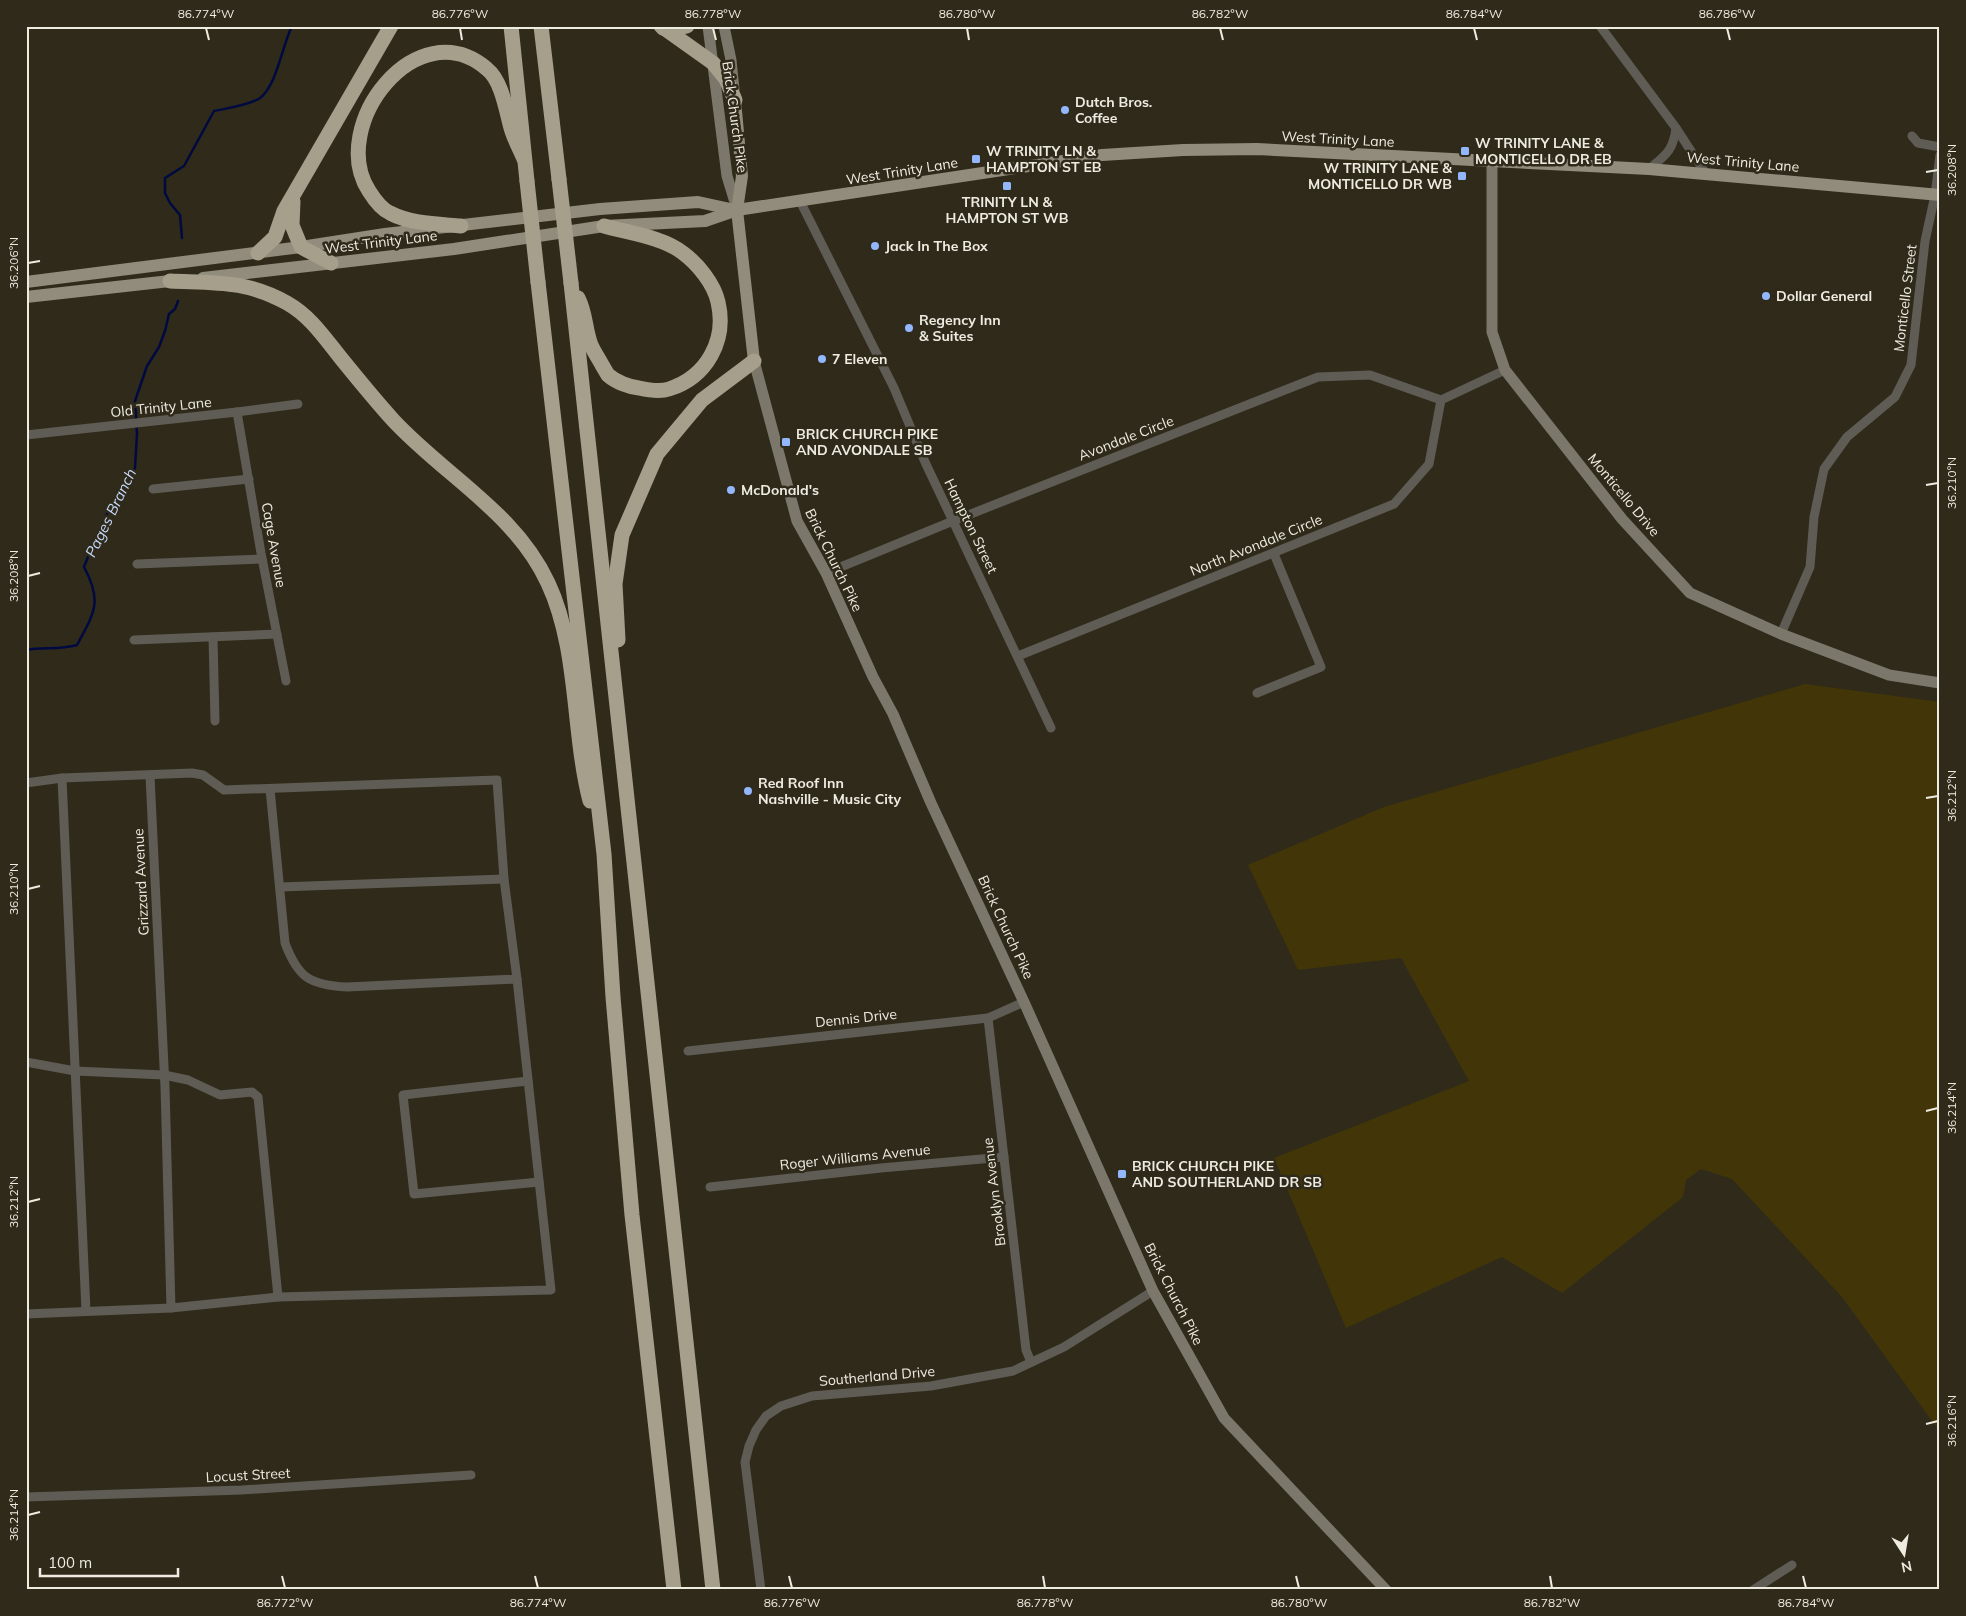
<svg xmlns="http://www.w3.org/2000/svg" width="1966" height="1616" viewBox="0 0 1966 1616" font-family="Mulish,sans-serif">
	<rect width="100%" height="100%" fill="#2f2a1a"/>
	<path fill="#423608" d="M1805,684L1940,702V1432L1842,1297L1732,1179L1701,1169L1686,1180L1683,1197L1562,1293L1502,1257L1346,1328L1274,1158L1469,1081L1401,958L1298,970L1248,865L1384,807Z"/>
	<g fill="none" stroke-linecap="round" stroke-linejoin="round">
		<g stroke="#000a40" stroke-width="2.5">
			<path d="M182,238L180,215L170,203L165,193V178L184,166L214,111C227,108 248,106 260,98C277,85 282,46 292,26"/>
			<path d="M26,650C44,647 59,650 77,645C94,613 103,602 84,567L95,539L113,502L135,468L137,434L135,401L147,366L159,347L165,331L169,314L175,309L178,301"/>
		</g>
		<g stroke="#5e5c54" stroke-width="9">
			<path d="M1600,26L1676,128L1706,174"/>
			<path d="M1912,136L1918,143L1940,147"/>
			<path d="M1649,169C1666,155 1673,151 1676,128"/>
			<path d="M800,201L894,388L925,462L1051,728"/>
			<path d="M1441,400L1505,370"/>
			<path d="M237,412L261,553L286,681"/>
			<path d="M26,435L237,412L298,404"/>
			<path d="M153,489L249,479"/>
			<path d="M137,564L262,559"/>
			<path d="M826,573L953,521L1318,377L1370,375L1441,400"/>
			<path d="M1781,634L1810,567L1814,517L1824,469L1847,437L1895,397L1911,365L1925,241L1935,195L1940,155"/>
			<path d="M213,637L215,721"/>
			<path d="M134,640L277,634"/>
			<path d="M1018,656L1394,504L1429,464L1441,400"/>
			<path d="M1257,693L1321,667L1274,554"/>
			<path d="M150,776L165,1087L171,1308"/>
			<path d="M62,778L86,1311"/>
			<path d="M26,783L62,778L192,773L203,775L224,790L497,780L504,879L517,979L347,987C310,985 298,978 285,943L270,789"/>
			<path d="M280,887L504,879"/>
			<path d="M988,1018L1026,1350L1031,1362"/>
			<path d="M688,1051L988,1018L1024,1002"/>
			<path d="M26,1062L75,1071L164,1075L188,1080L220,1095L252,1092L258,1097L278,1297"/>
			<path d="M528,1081L403,1095L414,1194L539,1182"/>
			<path d="M710,1187L881,1168L1004,1157"/>
			<path d="M26,1314L171,1308L278,1297L551,1290L517,979"/>
			<path d="M26,1497L242,1490L471,1475"/>
			<path d="M761,1590L745,1462L749,1446L756,1430L766,1416L781,1406L812,1396L931,1386L1013,1371L1064,1347L1153,1291"/>
			<path d="M1753,1590L1792,1565"/>
		</g>
		<g stroke="#7b776b" stroke-width="11">
			<path d="M708,26L727,176L737,209"/>
			<path d="M724,26L731,60L734,89"/>
			<path d="M1492,161V332L1505,370L1622,519L1690,593L1781,634L1889,675L1940,683"/>
			<path d="M754,361L797,521L826,573L873,677L893,714L931,803L1024,1002L1153,1291L1224,1418L1386,1590"/>
		</g>
		<g stroke="#918c7c" stroke-width="12">
			<path d="M735,100L742,176L737,210L754,361"/>
			<path d="M203,278L454,249L604,226L705,221L737,210L1102,155L1183,150L1257,149L1649,169L1940,195"/>
			<path d="M26,282L301,247L385,234L600,209L698,202L735,210"/>
			<path d="M26,297L179,280"/>
		</g>
		<g stroke="#a59f8c" stroke-width="15">
			<path d="M511,26L527,181"/>
			<path d="M541,26L559,179"/>
			<path d="M661,26L713,63L726,79L735,100"/>
			<path d="M663,28L673,29L687,26"/>
			<path d="M293,201L292,225L301,247L331,263"/>
			<path d="M461,226C438,224 411,224 390,213C381,209 374,199 369,191C327,126 417,9 487,69C502,81 506,110 511,128C514,139 520,149 524,159"/>
			<path d="M258,253L275,237L284,211L391,26"/>
			<path d="M170,281C215,283 246,280 287,303C310,316 324,337 340,357C357,378 375,400 393,420C445,476 515,512 548,583C579,649 572,731 590,801"/>
			<path d="M538,282L604,854L613,997L632,1215L674,1590"/>
			<path d="M571,283L713,1590"/>
			<path d="M578,298C586,313 585,330 591,345C594,352 599,359 602,365C604,368 606,372 608,375C616,382 629,387 639,388C648,390 660,392 669,389C707,377 727,340 718,302C714,284 698,264 683,253C663,237 629,233 604,226"/>
			<path d="M618,640L615,584L622,535L657,454L702,400L754,361"/>
		</g>
		<g stroke="#a59f8c" stroke-width="15">
			<path d="M559,179L571,283"/>
			<path d="M527,181L538,282"/>
		</g>
	</g>
	<path fill="none" stroke="#eeebe1" stroke-width="2" d="M206,28L209,40M460,28L462,40M713,28L716,40M967,28L969,40M1220,28L1223,40M1474,28L1477,40M1727,28L1730,40M1926,172L1938,170M28,263L40,261M1926,485L1938,483M28,576L40,573M1926,798L1938,796M28,889L40,886M1926,1111L1938,1108M28,1202L40,1199M1926,1424L1938,1421M28,1515L40,1512M282,1576L285,1588M535,1576L538,1588M789,1576L792,1588M1043,1576L1045,1588M1296,1576L1299,1588M1550,1576L1552,1588M1803,1576L1806,1588"/>
	<g fill="#92b7fd" stroke="#2f2a1a" stroke-width="2">
		<circle cx="1065" cy="110" r="5"/>
		<rect x="1460" y="146" width="10" height="10" rx="2.5"/>
		<rect x="971" y="154" width="10" height="10" rx="2.5"/>
		<rect x="1457" y="171" width="10" height="10" rx="2.5"/>
		<rect x="1002" y="181" width="10" height="10" rx="2.5"/>
		<circle cx="875" cy="246" r="5"/>
		<circle cx="1766" cy="296" r="5"/>
		<circle cx="909" cy="328" r="5"/>
		<circle cx="822" cy="359" r="5"/>
		<rect x="781" y="437" width="10" height="10" rx="2.5"/>
		<circle cx="731" cy="490" r="5"/>
		<circle cx="748" cy="791" r="5"/>
		<rect x="1117" y="1169" width="10" height="10" rx="2.5"/>
	</g>
	<g text-anchor="middle" stroke-width="5" stroke-linejoin="round" paint-order="stroke">
		<g font-size="14" font-weight="bold" fill="#eeebe1" stroke="#2f2a1a" text-anchor="start">
			<text x="1075" y="107">Dutch Bros.<tspan x="1075" dy="16">Coffee</tspan></text>
			<text x="1475" y="148">W TRINITY LANE &amp;<tspan x="1475" dy="16">MONTICELLO DR EB</tspan></text>
			<text x="986" y="156">W TRINITY LN &amp;<tspan x="986" dy="16">HAMPTON ST EB</tspan></text>
			<text x="1452" y="173" text-anchor="end">W TRINITY LANE &amp;<tspan x="1452" dy="16">MONTICELLO DR WB</tspan></text>
			<text x="1007" y="207" text-anchor="middle">TRINITY LN &amp;<tspan x="1007" dy="16">HAMPTON ST WB</tspan></text>
			<text x="885" y="251">Jack In The Box</text>
			<text x="1776" y="301">Dollar General</text>
			<text x="919" y="325">Regency Inn<tspan x="919" dy="16">&amp; Suites</tspan></text>
			<text x="832" y="364">7 Eleven</text>
			<text x="796" y="439">BRICK CHURCH PIKE<tspan x="796" dy="16">AND AVONDALE SB</tspan></text>
			<text x="741" y="495">McDonald's</text>
			<text x="758" y="788">Red Roof Inn<tspan x="758" dy="16">Nashville - Music City</tspan></text>
			<text x="1132" y="1171">BRICK CHURCH PIKE<tspan x="1132" dy="16">AND SOUTHERLAND DR SB</tspan></text>
		</g>
		<g font-size="14" fill="#eeebe1" stroke="#2f2a1a">
			<text transform="translate(735 117) rotate(82)" y="5">Brick Church Pike</text>
			<text transform="translate(1338 139) rotate(3)" y="5">West Trinity Lane</text>
			<text transform="translate(1743 162) rotate(5)" y="5">West Trinity Lane</text>
			<text transform="translate(902 171) rotate(-9)" y="5">West Trinity Lane</text>
			<text transform="translate(381 242) rotate(-7)" y="5">West Trinity Lane</text>
			<text transform="translate(1905 298) rotate(-83)" y="5">Monticello Street</text>
			<text transform="translate(161 407) rotate(-6)" y="5">Old Trinity Lane</text>
			<text transform="translate(1126 438) rotate(-21)" y="5">Avondale Circle</text>
			<text transform="translate(1624 495) rotate(50)" y="5">Monticello Drive</text>
			<text transform="translate(971 526) rotate(64)" y="5">Hampton Street</text>
			<text transform="translate(274 545) rotate(80)" y="5">Cage Avenue</text>
			<text transform="translate(1256 545) rotate(-22)" y="5">North Avondale Circle</text>
			<text transform="translate(834 560) rotate(64)" y="5">Brick Church Pike</text>
			<text transform="translate(141 882) rotate(-93)" y="5">Grizzard Avenue</text>
			<text transform="translate(1006 927) rotate(65)" y="5">Brick Church Pike</text>
			<text transform="translate(856 1018) rotate(-6)" y="5">Dennis Drive</text>
			<text transform="translate(855 1157) rotate(-6)" y="5">Roger Williams Avenue</text>
			<text transform="translate(994 1192) rotate(-97)" y="5">Brooklyn Avenue</text>
			<text transform="translate(1174 1294) rotate(63)" y="5">Brick Church Pike</text>
			<text transform="translate(877 1376) rotate(-5)" y="5">Southerland Drive</text>
			<text transform="translate(248 1475) rotate(-3)" y="5">Locust Street</text>
		</g>
		<g font-size="15" font-style="italic" fill="#c6dafe" stroke="#2f2a1a">
			<text transform="translate(111 513) rotate(-64)" y="5">Pages Branch</text>
		</g>
	</g>
	<rect width="1966" height="1616" fill="none" stroke="#2f2a1a" stroke-width="55"/>
	<g transform="translate(1904 1554) rotate(168)" stroke="#2f2a1a" stroke-width="4" paint-order="stroke">
	<path d="M0-4L9 19L0 12L-9 19Z" fill="#eeebe1"/>
	<text y="-8" font-size="14" font-weight="bold" text-anchor="middle" fill="#eeebe1">N</text>
	</g>
	<path d="M40 1568v8h138v-8" fill="none" stroke="#eeebe1" stroke-width="2.5"/>
	<text x="48" y="1568" font-size="15" fill="#eeebe1" stroke="#2f2a1a" stroke-width="4" paint-order="stroke">100 m</text>
	<rect x="28" y="28" width="1910" height="1560" fill="none" stroke="#eeebe1" stroke-width="2"/>
	<g font-size="12" text-anchor="middle" fill="#eeebe1">
		<text x="206" y="18">86.774°W</text>
		<text x="460" y="18">86.776°W</text>
		<text x="713" y="18">86.778°W</text>
		<text x="967" y="18">86.780°W</text>
		<text x="1220" y="18">86.782°W</text>
		<text x="1474" y="18">86.784°W</text>
		<text x="1727" y="18">86.786°W</text>
		<text transform="translate(1952 170) rotate(-90)" y="4">36.208°N</text>
		<text transform="translate(14 263) rotate(-90)" y="4">36.206°N</text>
		<text transform="translate(1952 483) rotate(-90)" y="4">36.210°N</text>
		<text transform="translate(14 576) rotate(-90)" y="4">36.208°N</text>
		<text transform="translate(1952 796) rotate(-90)" y="4">36.212°N</text>
		<text transform="translate(14 889) rotate(-90)" y="4">36.210°N</text>
		<text transform="translate(1952 1108) rotate(-90)" y="4">36.214°N</text>
		<text transform="translate(14 1202) rotate(-90)" y="4">36.212°N</text>
		<text transform="translate(1952 1421) rotate(-90)" y="4">36.216°N</text>
		<text transform="translate(14 1515) rotate(-90)" y="4">36.214°N</text>
		<text x="285" y="1607">86.772°W</text>
		<text x="538" y="1607">86.774°W</text>
		<text x="792" y="1607">86.776°W</text>
		<text x="1045" y="1607">86.778°W</text>
		<text x="1299" y="1607">86.780°W</text>
		<text x="1552" y="1607">86.782°W</text>
		<text x="1806" y="1607">86.784°W</text>
	</g>
</svg>
